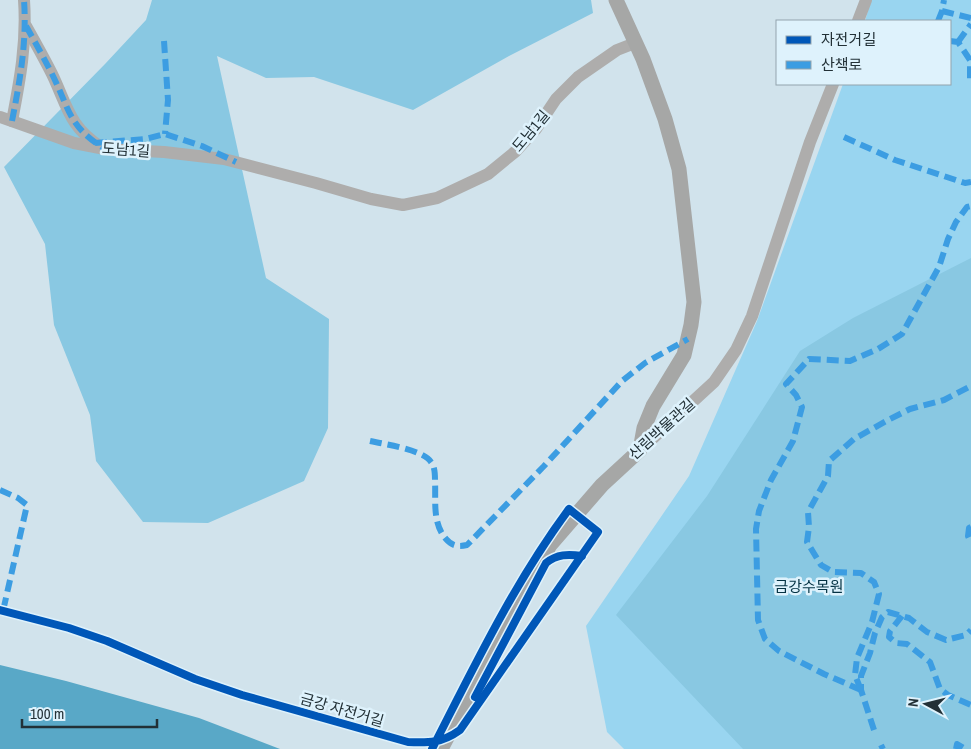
<svg xmlns="http://www.w3.org/2000/svg" width="971" height="749" viewBox="0 0 971 749" font-family="'Archivo Narrow','Noto Sans KR',sans-serif">
	<rect width="100%" height="100%" fill="#d1e3ec"/>
	<path fill="#99d5f0" d="M871,0H971V749H624L607,732L586,626L689,476L757,321L843,84H950V21H865Z"/>
	<g fill="#89c8e2">
		<path d="M152,0H591L593,13L509,56L413,110L314,77L266,78L217,56L266,278L329,319L328,428L304,481L208,523L143,522L96,461L90,415L54,325L45,244L4,167L105,64L146,20Z"/>
		<path d="M971,258V749H743L616,615L707,496L800,351L853,318Z"/>
	</g>
	<path fill="#59a8c7" d="M0,665L66,681L199,718L280,749H0Z"/>
	<g fill="none" stroke-linecap="round" stroke-linejoin="round">
		<g stroke="#aeadac" stroke-width="12">
			<path d="M858,21L866,0"/>
			<path d="M26,26C35,42 44,58 52,74C67,105 69,127 101,147"/>
			<path d="M0,117L74,143L105,149L164,152L224,159L316,183L371,199L403,205L437,198L488,174L516,151L536,129L556,99L578,77L617,50L635,43"/>
			<path d="M12,121C20,80 27,42 24,0"/>
			<path d="M640,450L714,382L736,350L752,316L810,142L833,84"/>
		</g>
		<path stroke="#a6a7a6" stroke-width="15" d="M441,749L523,592L550,545L602,485L640,450L644,428L653,406L684,355L691,325L694,302L679,169L665,119L643,59L616,0"/>
		<g stroke="#3c9de2" stroke-width="6" stroke-dasharray="12 6" stroke-linecap="butt">
			<path d="M942,11L971,18"/>
			<path d="M938,21L942,11L944,0"/>
			<path d="M26,26C35,42 44,58 52,74C70,110 68,126 105,149"/>
			<path d="M164,41L168,100L165,134"/>
			<path d="M950,41L958,42L970,60V79L971,82"/>
			<path d="M958,42L971,24"/>
			<path d="M12,121C20,80 27,42 24,0"/>
			<path d="M844,137L895,160L965,183L971,182"/>
			<path d="M95,143L145,139L165,134L202,146L236,162"/>
			<path d="M370,441C384,444 424,450 431,462C435,467 435,475 435,481C436,501 432,523 446,539C452,546 458,547 467,545L544,466L622,381L645,363L688,339"/>
			<path d="M0,490L18,498L27,505L3,611"/>
			<path d="M971,527L969,528L968,536L971,543"/>
			<path d="M902,616L890,631L889,637L896,643L907,644L930,662L940,689L948,695L971,705"/>
			<path d="M861,690L824,674L779,651L765,639L758,620L756,529L759,511L771,480L793,441L802,407L796,395L786,384L809,359L850,361L878,349L902,334L939,267L948,239L956,222L967,207L971,206"/>
			<path d="M861,690L855,675L857,658L872,622L879,594L874,582L861,573L833,572L821,565L807,542L809,527L808,512L828,476L829,461L854,439L890,419L910,409L944,400L971,386"/>
			<path d="M874,730L861,690V676L870,653L875,633L882,617L888,612L909,618L927,632L946,640L966,635L971,630"/>
			<path d="M881,745L883,749"/>
			<path d="M956,749L957,744L965,749"/>
		</g>
		<g stroke="#def2fc" stroke-width="11">
			<g id="cycleway">
				<path d="M0,610L69,628L107,641L195,679L242,695L408,742C429,743 442,743 460,730L598,532L569,509C514,583 474,667 432,749"/>
				<path d="M475,697L546,563C557,554 568,554 582,556"/>
			</g>
		</g>
		<use href="#cycleway" stroke="#0057b8" stroke-width="8"/>
	</g>
	<g text-anchor="middle" stroke-width="5" stroke-linejoin="round" paint-order="stroke">
		<g font-size="15" fill="#223036" stroke="#def2fc">
			<text transform="translate(531 131) rotate(-50)" y="5">도남1길</text>
			<text transform="translate(126 150) rotate(4)" y="5">도남1길</text>
			<text transform="translate(662 429) rotate(-42)" y="5">산림박물관길</text>
			<text transform="translate(342 710) rotate(16)" y="5">금강 자전거길</text>
		</g>
		<g font-size="15" fill="#043243" stroke="#def2fc">
			<text x="809" y="592">금강수목원</text>
		</g>
	</g>
	<rect x="776" y="20" width="175" height="65" fill="#def2fc" stroke="#93a4ad"/>
	<rect x="786" y="36" width="25" height="8" fill="#0057b8" stroke="#93a4ad"/>
	<text x="821" y="45" font-size="15" fill="#223036">자전거길</text>
	<rect x="786" y="61" width="25" height="8" fill="#3c9de2" stroke="#93a4ad"/>
	<text x="821" y="70" font-size="15" fill="#223036">산책로</text>
	<g transform="translate(926 704) rotate(277)" stroke="#def2fc" stroke-width="4" paint-order="stroke">
	<path d="M0-4L9 19L0 12L-9 19Z" fill="#223036"/>
	<text y="-8" font-size="14" font-weight="bold" text-anchor="middle" fill="#223036">N</text>
	</g>
	<path d="M22 719v8h135v-8" fill="none" stroke="#223036" stroke-width="2.5"/>
	<text x="30" y="719" font-size="15" fill="#223036" stroke="#def2fc" stroke-width="4" paint-order="stroke">100 m</text>
</svg>
